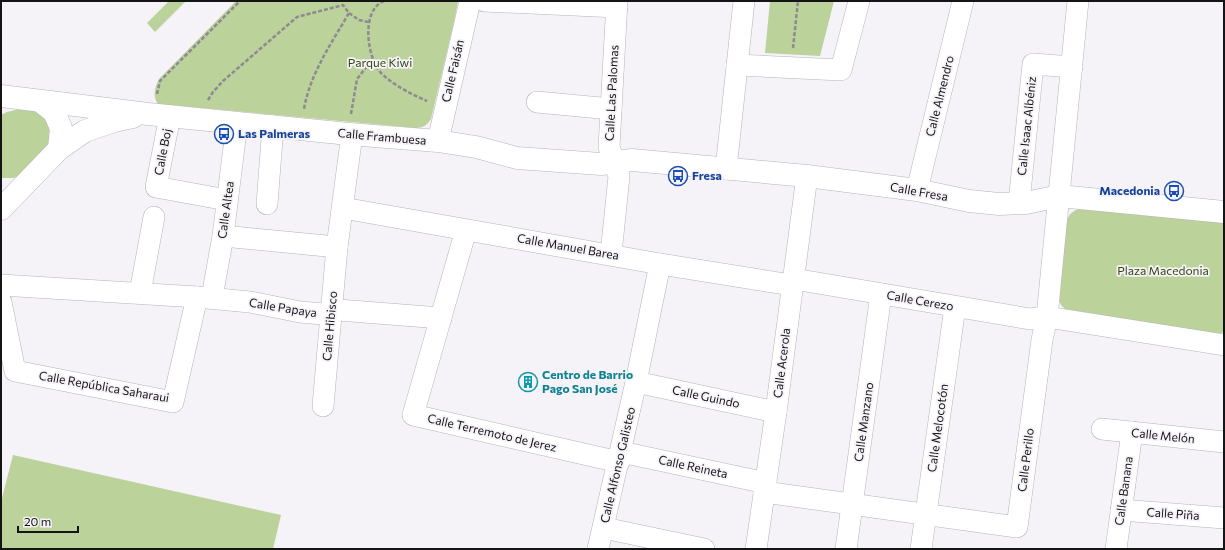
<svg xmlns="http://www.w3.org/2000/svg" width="1225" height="550" viewBox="0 0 1225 550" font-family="Commissioner,sans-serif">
	<rect width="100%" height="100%" fill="#f5f2f8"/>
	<g fill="#bbd29b">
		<path d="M169,1H186L155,32L147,23Z"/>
		<path d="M236,1H458L454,22L431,119C427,125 423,128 416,128L158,104C152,96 155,87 159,79Z"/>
		<path d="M770,1H834L820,56L765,53Z"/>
		<path d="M23,108L32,109L49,120L51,142L19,176L13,178H1V115L7,112Z"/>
		<path d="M1079,209L1224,223V332L1219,334L1065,309L1061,305L1059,300L1066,221C1069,215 1072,211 1079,209Z"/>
		<path d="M13,455L281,515L273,549H1V502Z"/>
	</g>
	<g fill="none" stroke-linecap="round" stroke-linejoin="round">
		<g stroke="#b6b3b9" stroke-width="22">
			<g id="street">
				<path d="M484,1L617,7"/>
				<path d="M737,65L841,70L859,1"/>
				<path d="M537,102L611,109"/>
				<path d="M170,116L156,187L227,200"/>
				<path d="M438,141L470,1"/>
				<path d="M726,169L744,1"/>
				<path d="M917,190L963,1"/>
				<path d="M1019,203L1033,64L1072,67"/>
				<path d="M267,204L273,126"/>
				<path d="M343,208L660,264L785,284L800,280L1030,319L1047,317L1078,1"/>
				<path d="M466,230L413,415L619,462"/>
				<path d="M223,236L337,247"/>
				<path d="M611,254L619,176L609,147L617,1"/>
				<path d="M1,285L197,297L173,402L15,371L1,302"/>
				<path d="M140,293L154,217"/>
				<path d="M197,297L250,302L300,312L323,314L338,310L441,318"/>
				<path d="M212,297L223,236L237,123"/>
				<path d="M636,382L776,412"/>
				<path d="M323,406L337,247L352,134"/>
				<path d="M1102,429L1224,442"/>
				<path d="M621,452L766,483"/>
				<path d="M764,492C849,503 933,516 1017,527L1042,340L1047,317L1224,345"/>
				<path d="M1121,510L1224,518"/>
				<path d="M604,528L704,549"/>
				<path d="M598,549L636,382L660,264"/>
				<path d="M756,549L776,412L807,176"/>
				<path d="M846,549L881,294"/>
				<path d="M921,549L955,307"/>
				<path d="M1116,549L1132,432"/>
			</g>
		</g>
		<g stroke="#b6b3b9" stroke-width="23">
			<g id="secondary">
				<path d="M1,96L148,114L349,134L438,141L476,147L517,158L601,164L632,160L807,176L917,190L969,201L999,204L1026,203L1059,196L1224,212"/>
				<path d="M40,101L54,112L61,128L59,149"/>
				<path d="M1,209L59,149L85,131L114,121L133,117"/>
			</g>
		</g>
		<g stroke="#8d8b8f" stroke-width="2.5" stroke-dasharray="4 2" stroke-linecap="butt">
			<path d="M384,1C360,10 367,60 382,74C395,86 411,94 427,101"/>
			<path d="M349,13L359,20L368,22"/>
			<path d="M793,48L798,1"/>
			<path d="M157,94L160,81L240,1"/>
			<path d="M208,100L213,92L223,81L297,17L343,5L349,13C331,44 310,74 304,109"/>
			<path d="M351,114L357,79L372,60"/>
		</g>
		<use href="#street" stroke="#fff" stroke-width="21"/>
		<use href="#secondary" stroke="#fff" stroke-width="22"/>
	</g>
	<defs>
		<g id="bus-ring" transform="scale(1)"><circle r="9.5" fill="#f5f2f8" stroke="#1a4fb4" stroke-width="1.5"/><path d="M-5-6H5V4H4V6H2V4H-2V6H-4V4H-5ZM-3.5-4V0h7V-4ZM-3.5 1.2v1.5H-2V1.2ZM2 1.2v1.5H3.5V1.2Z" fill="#1a4fb4"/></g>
		<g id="building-ring" transform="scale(1)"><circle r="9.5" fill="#f5f2f8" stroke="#0f9aa8" stroke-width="1.5"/><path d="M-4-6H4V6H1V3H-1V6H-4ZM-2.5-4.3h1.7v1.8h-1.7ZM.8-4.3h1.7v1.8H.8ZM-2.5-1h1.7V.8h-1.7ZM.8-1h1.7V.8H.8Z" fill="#0f9aa8"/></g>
	</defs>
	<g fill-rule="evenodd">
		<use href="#bus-ring" x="224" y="134"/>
		<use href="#bus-ring" x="678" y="176"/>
		<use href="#bus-ring" x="1174" y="191"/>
		<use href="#building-ring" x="528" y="382"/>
	</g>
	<g text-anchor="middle" stroke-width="3.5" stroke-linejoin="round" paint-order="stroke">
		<g font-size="12" fill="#334510" stroke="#f5f2f8">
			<text x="380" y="67">Parque Kiwi</text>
			<text x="1163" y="275">Plaza Macedonia</text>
		</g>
		<g font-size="12" fill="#141315" stroke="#f5f2f8">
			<text transform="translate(453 71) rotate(-77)" y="4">Calle Faisán</text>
			<text transform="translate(612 93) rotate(-87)" y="4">Calle Las Palomas</text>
			<text transform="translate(940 96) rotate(-76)" y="4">Calle Almendro</text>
			<text transform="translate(1027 126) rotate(-84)" y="4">Calle Isaac Albéniz</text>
			<text transform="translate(382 137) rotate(5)" y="4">Calle Frambuesa</text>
			<text transform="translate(163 152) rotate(-79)" y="4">Calle Boj</text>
			<text transform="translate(919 192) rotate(10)" y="4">Calle Fresa</text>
			<text transform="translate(226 210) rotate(-82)" y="4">Calle Altea</text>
			<text transform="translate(568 247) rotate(10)" y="4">Calle Manuel Barea</text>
			<text transform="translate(920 301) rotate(10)" y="4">Calle Cerezo</text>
			<text transform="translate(283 308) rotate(9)" y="4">Calle Papaya</text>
			<text transform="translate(330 326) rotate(-85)" y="4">Calle Hibisco</text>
			<text transform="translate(782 363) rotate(-83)" y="4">Calle Acerola</text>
			<text transform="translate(104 387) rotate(10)" y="4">Calle República Saharaui</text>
			<text transform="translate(706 397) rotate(12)" y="4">Calle Guindo</text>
			<text transform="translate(864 422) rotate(-82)" y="4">Calle Manzano</text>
			<text transform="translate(938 428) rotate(-82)" y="4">Calle Melocotón</text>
			<text transform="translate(492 433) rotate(13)" y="4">Calle Terremoto de Jerez</text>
			<text transform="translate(1163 436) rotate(6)" y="4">Calle Melón</text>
			<text transform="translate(1026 460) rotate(-83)" y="4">Calle Perillo</text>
			<text transform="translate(618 465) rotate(-77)" y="4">Calle Alfonso Galisteo</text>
			<text transform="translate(693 467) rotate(12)" y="4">Calle Reineta</text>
			<text transform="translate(1124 491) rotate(-82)" y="4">Calle Banana</text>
			<text transform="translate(1173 514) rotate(4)" y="4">Calle Piña</text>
		</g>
		<g font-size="12" font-weight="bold" fill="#164399" stroke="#f5f2f8" text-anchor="start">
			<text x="238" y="138">Las Palmeras</text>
			<text x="692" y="180">Fresa</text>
			<text x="1160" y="195" text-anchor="end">Macedonia</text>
		</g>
		<g font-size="12" font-weight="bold" fill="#0d838f" stroke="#f5f2f8" text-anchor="start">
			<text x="542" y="379">Centro de Barrio<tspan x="542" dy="14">Pago San José</tspan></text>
		</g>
	</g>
	<rect width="1225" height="550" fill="none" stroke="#141315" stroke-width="4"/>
	<path d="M18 526v6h60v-6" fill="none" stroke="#141315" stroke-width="2"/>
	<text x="24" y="526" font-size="12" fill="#141315" stroke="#f5f2f8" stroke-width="3" paint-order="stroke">20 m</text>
</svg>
